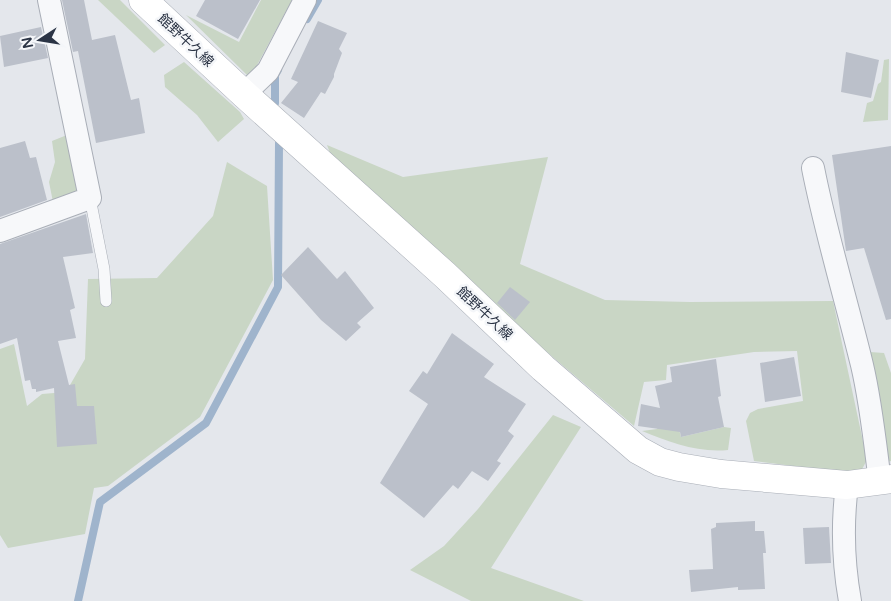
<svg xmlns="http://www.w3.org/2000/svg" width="891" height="601" viewBox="0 0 891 601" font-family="'Varela Round','Noto Sans JP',sans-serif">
	<rect width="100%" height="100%" fill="#e4e7ec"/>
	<g fill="#c9d6c5">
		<path d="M98,0H120L165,45L154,53Z"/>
		<path d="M261,0H292L255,69L248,76L186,15L239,42Z"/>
		<path d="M889,59L888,120L863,122L867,103L873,101L878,84L881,82L884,60Z"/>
		<path d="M184,62L240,112L244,119L218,142L197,115L165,87L164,75Z"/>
		<path d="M67,135L79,190L53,202L49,182L55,162L52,141Z"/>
		<path d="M327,145L403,177L548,157L520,264L605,300L690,302L833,301L867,460L861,471L849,473L754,461L746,421L750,413L758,409L803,401L797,351L754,352L667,365L666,380L644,382L634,426L535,342L333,161Z"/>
		<path d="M227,162L267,186L273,280L200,417L108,486L94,488L85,534L8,548L0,535V349L14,344L27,406L42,394L66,392L85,359L88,279L157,278L213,216Z"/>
		<path d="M870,352L884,353L891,373V461L886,462Z"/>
		<path d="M674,409L681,437L724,427L731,428L728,450C697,453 670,442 642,431L657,429L663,410Z"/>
		<path d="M553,415L581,427L491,568L584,601H471L410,570L444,546L478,509Z"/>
	</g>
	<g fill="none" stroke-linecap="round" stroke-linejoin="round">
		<g stroke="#9fb4cc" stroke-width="8">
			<path d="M307,19L318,0"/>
			<path d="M275,103V75L278,70"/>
			<path d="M78,601L100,502L206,423L278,287L279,143"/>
		</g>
	</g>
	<g fill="#bbc0ca">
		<path d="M62,0H84L92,40L115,35L131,100L139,98L145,133L96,143L78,51L73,52Z"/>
		<path d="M205,0H260L238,39L196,16Z"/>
		<path d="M318,21L347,33L339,49L342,53L334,74V77L325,94L321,92L304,118L281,103L298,82L291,79Z"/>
		<path d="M41,27L48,58L4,67L0,36Z"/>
		<path d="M846,52L879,60L871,98L841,92Z"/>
		<path d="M25,141L30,158L36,157L47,200L0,217V148Z"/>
		<path d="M891,146V319L886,320L864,248L846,251L832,155Z"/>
		<path d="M86,214L93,253L63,257L75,308L70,310L76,338L58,341L69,385L75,384L77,406H94L97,444L57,447L54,388L36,392V389H32L30,380L25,381L17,338L0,344V244Z"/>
		<path d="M308,247L337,279L345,271L374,308L357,323L361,327L346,341L321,320L281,275Z"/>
		<path d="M510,287L530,302L515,320L497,303Z"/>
		<path d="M452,333L494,364L484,377L526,404L508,431L514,436L497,461L501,463L488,481L472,471L458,489L453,485L424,518L380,483L428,404L409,391L423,371L427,374Z"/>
		<path d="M794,357L801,396L765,402L760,363Z"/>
		<path d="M716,359L721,396L718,397L724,427L681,437L680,432L638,426L641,404L660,408L655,386L672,382L670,367Z"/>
		<path d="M755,521V531H764L766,553H763L765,589L738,590V587L691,592L689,570L713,569L711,529L716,527V523Z"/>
		<path d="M829,527L831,563L805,564L803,528Z"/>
	</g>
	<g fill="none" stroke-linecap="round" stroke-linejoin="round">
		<g stroke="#a9aeb7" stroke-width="12">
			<path id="lane" d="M90,198L104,269L106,301"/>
		</g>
		<g stroke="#a9aeb7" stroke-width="24">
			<g id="street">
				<path d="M244,94L268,71L305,0"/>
				<path d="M813,168C826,234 846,299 862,365C871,403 875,443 880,482"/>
				<path d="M0,231L90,198L49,0"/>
				<path d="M847,485C842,524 843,562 850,601"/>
			</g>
		</g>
		<g stroke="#a9aeb7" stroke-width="29">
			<path id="secondary" d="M143,0L244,94L445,275L543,368L638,450L660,462L679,467L721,474L847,485L891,479"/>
		</g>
		<use href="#lane" stroke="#f7f8fa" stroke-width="11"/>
		<use href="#street" stroke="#f7f8fa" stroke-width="22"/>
		<use href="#secondary" stroke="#fff" stroke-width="28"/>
	</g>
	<g text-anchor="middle" stroke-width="5" stroke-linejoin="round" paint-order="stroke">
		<g font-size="14" fill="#2b3445" stroke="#f4f6f9">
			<text transform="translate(186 40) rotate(43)" y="5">館野牛久線</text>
			<text transform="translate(485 313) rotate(43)" y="5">館野牛久線</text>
		</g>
	</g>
	<g transform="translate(40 40) rotate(258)" stroke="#f4f6f9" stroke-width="4" paint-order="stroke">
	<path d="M0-4L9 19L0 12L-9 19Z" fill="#2b3445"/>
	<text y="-8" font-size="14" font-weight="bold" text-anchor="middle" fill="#2b3445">N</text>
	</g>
</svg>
